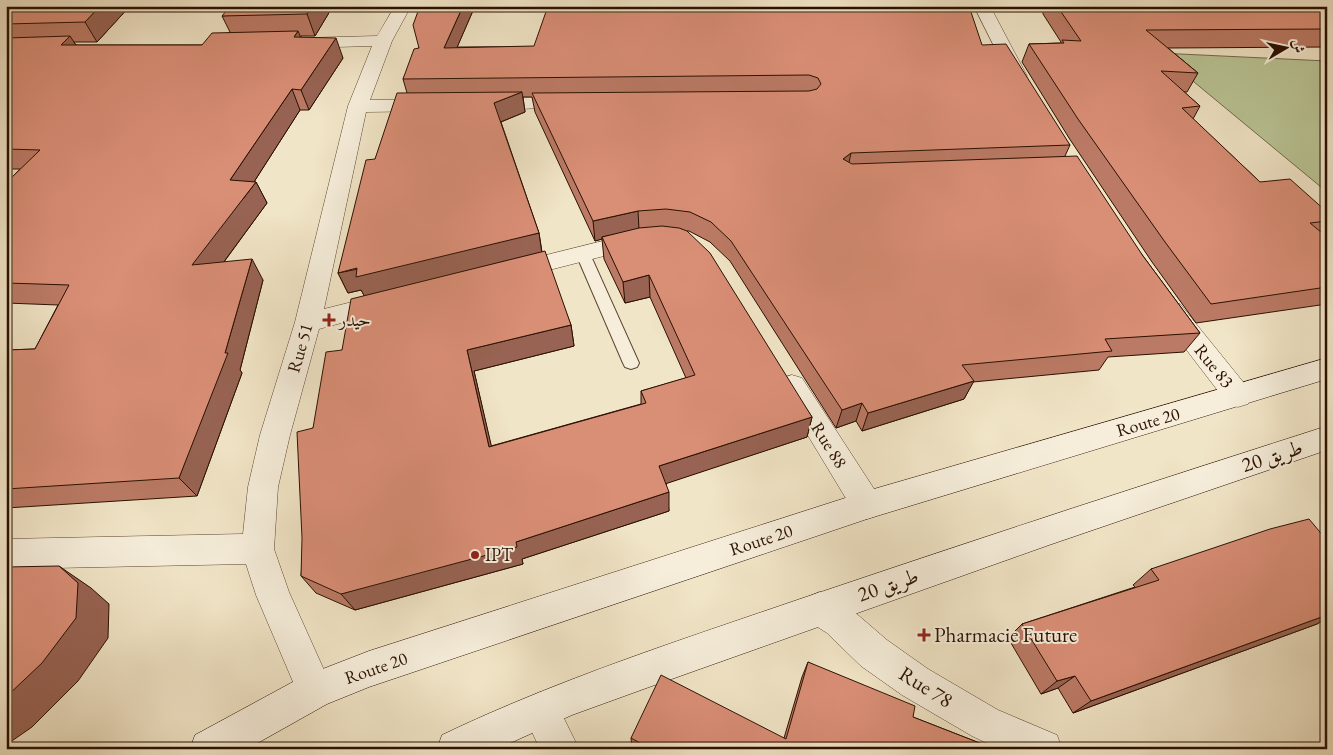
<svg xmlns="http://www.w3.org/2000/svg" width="1333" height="755" viewBox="0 0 1333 755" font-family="'EB Garamond',Amiri,serif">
	<rect width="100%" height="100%" fill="#f1e5c7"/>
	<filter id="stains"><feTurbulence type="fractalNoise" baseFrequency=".004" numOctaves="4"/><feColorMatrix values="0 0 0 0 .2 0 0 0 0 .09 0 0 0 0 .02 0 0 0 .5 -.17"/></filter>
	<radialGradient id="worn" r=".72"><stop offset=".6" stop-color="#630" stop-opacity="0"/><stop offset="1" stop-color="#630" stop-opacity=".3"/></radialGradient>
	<path fill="#bac596" stroke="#726a4b" d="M1159,53L1327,61V192Z"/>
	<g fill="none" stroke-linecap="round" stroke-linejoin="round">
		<g stroke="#5c4532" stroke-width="2">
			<path id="lane" d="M583,249L588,251L590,254L639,363L637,367L631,369L625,367L623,363L576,254L578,251Z"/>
		</g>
		<g stroke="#5c4532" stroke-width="1">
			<g id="street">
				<path d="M395,6H411L392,41L370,100L431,99L438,101L441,105L438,109L431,111L366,112L324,309L384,294L393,297L397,303L393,309L319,329L290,435L278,487L274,549L289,592L333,690L328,703L315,708L302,703L256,595L246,564L6,569V539L243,534L248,487L260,435L295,322L348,106L372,46L300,48L294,47L291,43L294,39L300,38L377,36Z"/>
				<path d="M974,6H990L1027,76L1025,80L1018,82L1011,80Z"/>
				<path d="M571,97L578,99L581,103L578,107L487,110L480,108L477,104L480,100L487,98Z"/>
				<path d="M639,232L647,235L651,240L647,245L514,279L505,277L502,271L505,265L514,263Z"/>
				<path d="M1171,302L1180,304L1248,388L1252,396L1248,404L1238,407L1228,404L1162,318L1158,311L1162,304Z"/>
				<path d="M792,375L802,378L878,495L883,505L878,515L867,519L856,515L778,386L782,378Z"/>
				<path d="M820,592L851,609L887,640L928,669L998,710L1057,735L1062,749H999L972,736L902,695L861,666L827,633L808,621L803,609L808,597Z"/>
				<path d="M541,692L554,698L579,749H540L522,711L528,698Z"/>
			</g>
		</g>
		<g stroke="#2a1000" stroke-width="1">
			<g id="secondary">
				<path d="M1327,358V379L867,519L369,687L327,704L247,749H190L195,735L302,677L369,651L867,491Z"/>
				<path d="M1327,426V450L1049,545L652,686L572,715L497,749H437L442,735C559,679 681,640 803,598C977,539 1152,482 1327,426Z"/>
			</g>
		</g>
		<use href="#lane" fill="#f6eedb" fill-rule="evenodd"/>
		<use href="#street" fill="#f6eedb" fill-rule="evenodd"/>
		<use href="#secondary" fill="#f6eedb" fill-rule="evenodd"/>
	</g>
	<g fill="#bb7a65" stroke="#2a1000" fill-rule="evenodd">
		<path d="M6,6H130L97,42H74L76,45H202L230,32L222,16L333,6L315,36H301V37L343,58L309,110H300L254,182H256L267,203L224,262L263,280L240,370L242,373L197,496L6,508V350L35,349L58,305L6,303V183L20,169H6Z"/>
		<path d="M420,6H475L457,47L982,45L1070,145L1065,156L1143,256L1200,333L1184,352L1108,357L1099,370L973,382L964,399L862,431L856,421L836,428L730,261L710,242L689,231H687L812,417L807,437L666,483L669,511L522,559L523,564L355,610L316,593L301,576L313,428L342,350L364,295L361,290L348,293L338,273L375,159L407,93L403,79L419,48ZM523,97H532L535,112L595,241L602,239L604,259L625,303L650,297L686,378L641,391V404L491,446L474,371L574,346L571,325L542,252L539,233L501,122L525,112Z"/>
		<path d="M1040,6H1327V47L1168,48L1198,73L1187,92H1184L1200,106L1193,119L1260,182L1327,212V230L1323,234L1327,237V304L1196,323L1152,262L1069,138L1022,62L1029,44L1061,43V42L1043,14V12Z"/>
		<path d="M1327,537V618L1317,624L1073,713L1058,688L1041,694L1008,638L1022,624L1135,587L1133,585L1151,569Z"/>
		<path d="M808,662L913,717L995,749H632L631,738H784L802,677Z"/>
	</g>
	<g fill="#986353" stroke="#2a1000">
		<path d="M100,6H130L97,42L85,22Z"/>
		<path d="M312,6H333L315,36L307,14Z"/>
		<path d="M463,6H475L449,66L444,48Z"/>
		<path d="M298,31L306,50L294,37Z"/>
		<path d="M70,36L83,56L61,45Z"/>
		<path d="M336,38L343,58L309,110L301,90Z"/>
		<path d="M292,89L300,110L243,199L256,182L267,203L206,286L192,265L230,180Z"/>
		<path d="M522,92L525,112L498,123L494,103Z"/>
		<path d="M851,153L847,172L843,159Z"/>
		<path d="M638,211L639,230L602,237V239L595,241L593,221Z"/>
		<path d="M539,233L542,254L365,297L361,290L348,293L338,273Z"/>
		<path d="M252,259L263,280L240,370L242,373L197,496L179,478L225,353Z"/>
		<path d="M649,275L650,297L625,303L623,282Z"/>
		<path d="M571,325L574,346L474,371L496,466L489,447L467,350Z"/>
		<path d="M974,381L964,399L862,431L868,413Z"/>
		<path d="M862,403L856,421L836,428L842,410Z"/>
		<path d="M812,417L807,437L659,486V466Z"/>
		<path d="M669,492V511L522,559L523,564L355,610L341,594L516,542Z"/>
		<path d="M59,566L91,588L109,604L108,638L78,681L32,727L6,745V697Z"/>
		<path d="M1327,615V618L1317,624L1073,713L1091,701Z"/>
		<path d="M1075,676L1058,688L1041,694L1057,681Z"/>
	</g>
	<g fill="#d98e76" stroke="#2a1000">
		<path d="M6,6H100L85,22L6,24Z"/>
		<path d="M230,6H312L307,14L222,16Z"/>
		<path d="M420,6H463L444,48L534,46L548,6H969L982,45L1006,44L1070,145L851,153L843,159L852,164L1077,156L1143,256L1200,333L1105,339L1112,351L962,365L974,381L868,413L862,403L842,410L731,241L711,222L690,212L666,209L638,211L593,221L532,93L809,91L817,89L821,84L818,78L809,75L403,79L414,49L419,48L413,25Z"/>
		<path d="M1057,6H1327V29L1146,30L1198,73L1161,71L1200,106L1182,108L1260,182L1290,179L1327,212V221L1310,223L1327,237V287L1211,304L1165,242L1078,119L1029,44L1064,43L1062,40L1081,41Z"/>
		<path d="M298,31L294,37L336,38L301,90L292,89L230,180L256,182L192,265L252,259L225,353H228L179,478L6,489V350L35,349L69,285L6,283V183L40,150L6,149V38L70,36L61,45H202L212,33Z"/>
		<path d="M522,92L494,103L539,233L356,277L357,268L338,273L366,160L375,159L397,93Z"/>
		<path d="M662,226L679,228L687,231L710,253L812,417L659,466L669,492L516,542L517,547L341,594L301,576L302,538L297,432L313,428L326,352L342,350L351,299L545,251L571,325L467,350L489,447L646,403L641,391L695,375L649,275L623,282L602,237L639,228Z"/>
		<path d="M1309,519L1325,538L1327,537V615L1091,701L1075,676L1057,681L1022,624L1159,580L1151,569L1270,529Z"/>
		<path d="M59,566L78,583L76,618L42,663L6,697V567Z"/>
		<path d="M808,662L915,706L913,717L995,749H651L631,738L661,675L786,739Z"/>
	</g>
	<g fill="#8f2418" stroke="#f6eedb" stroke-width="2">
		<path d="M326.5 312.5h5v5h5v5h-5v5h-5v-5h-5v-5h5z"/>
		<circle cx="475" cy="555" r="5"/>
		<path d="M921.5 627.5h5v5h5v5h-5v5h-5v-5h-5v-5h5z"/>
	</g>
	<g text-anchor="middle" stroke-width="4" stroke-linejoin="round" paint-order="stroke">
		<g font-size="18" fill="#2a1000" stroke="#f6eedb" text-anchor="start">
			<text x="339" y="326">حيدر</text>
			<text x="485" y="561">IPT</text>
		</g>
		<g font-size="18" fill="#2a1000" stroke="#f6eedb">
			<text transform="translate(300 348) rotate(-74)" y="6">Rue 51</text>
			<text transform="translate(1214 366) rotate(51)" y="6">Rue 83</text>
			<text transform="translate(1148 422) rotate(-16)" y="6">Route 20</text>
			<text transform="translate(829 445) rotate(58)" y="6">Rue 88</text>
			<text transform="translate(761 540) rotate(-18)" y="6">Route 20</text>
			<text transform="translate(376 668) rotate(-19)" y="6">Route 20</text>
		</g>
		<g font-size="21" fill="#2a1000" stroke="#f6eedb">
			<text transform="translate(1272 456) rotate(-18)" y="7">طريق 20</text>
			<text transform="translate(888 585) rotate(-19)" y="7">طريق 20</text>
			<text transform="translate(926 687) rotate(32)" y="7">Rue 78</text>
		</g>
		<g font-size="21" fill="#2a1000" stroke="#f6eedb" text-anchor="start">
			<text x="934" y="642">Pharmacie Future</text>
		</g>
	</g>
	<rect width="1333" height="755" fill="none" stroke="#f1e5c7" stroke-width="25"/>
	<rect x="8" y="8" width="1318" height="740" fill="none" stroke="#2a1000" stroke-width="2.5"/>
	<rect x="12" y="12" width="1308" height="730" fill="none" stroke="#2a1000"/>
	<g transform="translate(1286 48) rotate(81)" stroke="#f6eedb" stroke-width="4" paint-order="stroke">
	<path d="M0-4L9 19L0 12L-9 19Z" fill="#2a1000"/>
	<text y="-8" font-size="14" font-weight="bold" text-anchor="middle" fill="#2a1000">ش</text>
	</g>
	<rect width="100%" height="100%" filter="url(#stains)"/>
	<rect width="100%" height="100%" fill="url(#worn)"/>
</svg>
